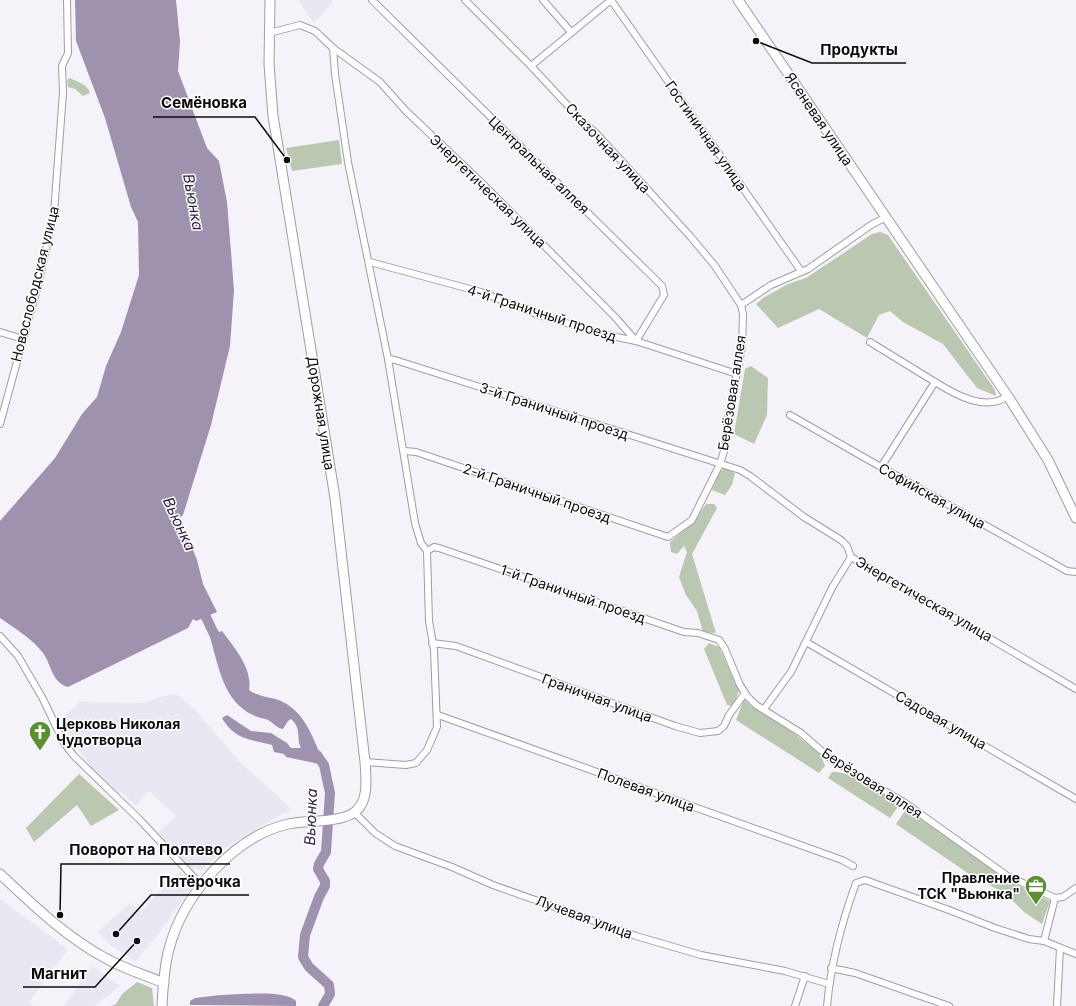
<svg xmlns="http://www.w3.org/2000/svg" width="1076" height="1006" viewBox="0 0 1076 1006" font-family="Inter,sans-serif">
	<rect width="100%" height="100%" fill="#f5f3f9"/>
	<g fill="#eae6f2">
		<path d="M298,0H330L333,2L314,23Z"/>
		<path d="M172,694L177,695L190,704L238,760L291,809L228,846L201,871L195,867L193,870L190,868L158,833L176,816L149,791L136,806L121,792L119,794L91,767L59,722L80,702L141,703Z"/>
		<path d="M180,871L192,886L162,929L136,961L112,946L98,932L130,903L141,912Z"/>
		<path d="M0,899L68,949L29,1002L34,1006H0Z"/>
		<path d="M92,966L120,986L94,1006H64Z"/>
	</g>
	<g fill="#bac8b2">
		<path d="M70,78C77,82 88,84 90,93L83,96L75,89L68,87L67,80Z"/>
		<path d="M339,140L342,164L292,171L286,148Z"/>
		<path d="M880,232L888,235L995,390L996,396L977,388L943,344L903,322L890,311L879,315L867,338L819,309L778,328L756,304L763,298L788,284L806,278L872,234Z"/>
		<path d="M751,366L768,378L767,415L754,444L734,434L745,369Z"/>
		<path d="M724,468L735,473L732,485L725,495L712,490L718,475Z"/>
		<path d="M706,504H714L717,508L692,554L716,633L703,632L697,611L686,595L679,577L687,552L684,546L677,554L671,552L670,542L695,521Z"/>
		<path d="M709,643L719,647L739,691L733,706L727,705L704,649Z"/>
		<path d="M744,699L752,707L792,732L821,755L825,766L819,773L736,720Z"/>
		<path d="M832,772C855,771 879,792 899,805L890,818L828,778Z"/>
		<path d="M79,774L119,810L91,826L77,805L34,842L26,828Z"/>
		<path d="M906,809L1013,883L1050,901L1042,924L1024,912L1006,894L969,874L896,824Z"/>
		<path d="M137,982L152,988L154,1006H111L116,1004L122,994Z"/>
	</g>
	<g fill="#9e92ae">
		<path d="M75,0H176L180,42L178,71L207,148L219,161L227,202L234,290L230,346L211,425L183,515L178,519L176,529L179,534L189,540L197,560L203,584L217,612L210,615L211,619L205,623L201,619L196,621L193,619L188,628L68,687C51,682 52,665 43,653C33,639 14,628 0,618V521L55,458L82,414L97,397L106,366L121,332L139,275L138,222L131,207L105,118L76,41Z"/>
		<path d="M215,627L219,632L222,631C234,647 253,669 249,690C258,697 271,697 281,701C306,712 315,742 324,765L286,757L284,754L274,752L272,745C250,739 235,740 222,718L227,715L251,731L271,733L287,743L291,748H301C296,738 302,728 291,719L288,721L283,729C276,728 274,723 268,720C263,718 258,718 253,715C223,701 219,667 210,637L211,636L209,630Z"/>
		<path d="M220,995C238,995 284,989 296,1001V1006L190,1005V1001L195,998Z"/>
	</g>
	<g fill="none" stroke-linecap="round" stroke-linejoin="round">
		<g stroke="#9e92ae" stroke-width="10">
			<path d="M202,609L218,642"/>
			<path d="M317,755L324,765L330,793L326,852L319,864L318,869L325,881V886L319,897L305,935L303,957L309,967L329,985L330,994L323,1006"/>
		</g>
		<g stroke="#9f9da3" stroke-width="8">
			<g id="street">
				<path d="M543,0L571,32"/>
				<path d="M611,0L801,271"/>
				<path d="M269,33L300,25L315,31L333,48L335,74L348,162L388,359L415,523L421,543L427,551"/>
				<path d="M333,48L380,82L406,111L485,186L615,317L636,341L664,295L662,286L372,0"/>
				<path d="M531,66L611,0"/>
				<path d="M370,262L481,292L539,315L607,335L636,341L737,374"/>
				<path d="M741,305L771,285L808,269L871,225L886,217"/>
				<path d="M0,332L23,339"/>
				<path d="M870,342L935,382"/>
				<path d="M388,359L395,360L740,470L750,476L804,517L841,540L847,546L851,557L1076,689"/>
				<path d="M790,415L865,458L1067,571L1076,572"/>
				<path d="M0,424L38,285L54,213L63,93L62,66L68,53L67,0"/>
				<path d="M405,451L416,452L668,537L692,520L720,464L725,448L727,424L742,347L743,314L741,305L715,266L690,236L595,132L584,123L531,66L465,0"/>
				<path d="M881,467L935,382C956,395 985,412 1008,396"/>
				<path d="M427,551L434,547L439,548L684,632L698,633L719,640L725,649L740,685L747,696L756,705L801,733L832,760L905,803L1006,875L1055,898"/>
				<path d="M0,636L18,656L43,699L64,743L74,756L139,819L202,886"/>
				<path d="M806,642L1076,799"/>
				<path d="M432,643L456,646L675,726L700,733L718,731L724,726L729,715L745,693"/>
				<path d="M764,709L791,672L833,586L851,557"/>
				<path d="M438,715L842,860L853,866"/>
				<path d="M365,762L406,765L416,763L427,750L437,727L434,650L429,621L427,551"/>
				<path d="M355,813L375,833L395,846L452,867L493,885L636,936L701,955L785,971L829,984"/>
				<path d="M1055,898L1063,897L1076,888"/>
				<path d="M1044,941L1055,898"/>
				<path d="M831,968L855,973L949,1006"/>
				<path d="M795,1006L805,976"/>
				<path d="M827,1006C831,963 841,924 856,883L865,880L949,910L995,928L1029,939L1044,941L1076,954"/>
				<path d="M1057,1006L1060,948"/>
			</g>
		</g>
		<g stroke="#9f9da3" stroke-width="11">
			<g id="secondary">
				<path d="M738,0L1009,398L1048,460L1076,518"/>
				<path d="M0,874C33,905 67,938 107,959C125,969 145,975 164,983"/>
				<path d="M162,1006C163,987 164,967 169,949C183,895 233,837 288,824C306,820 343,823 356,811C369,800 366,778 365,762L335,498L273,116L269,64L270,0"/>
			</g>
		</g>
		<use href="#street" stroke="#fff" stroke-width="6"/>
		<use href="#secondary" stroke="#fff" stroke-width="9"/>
	</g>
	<defs>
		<g id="church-pin" transform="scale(1.15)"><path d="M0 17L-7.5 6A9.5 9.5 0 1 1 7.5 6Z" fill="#58912e" stroke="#fff"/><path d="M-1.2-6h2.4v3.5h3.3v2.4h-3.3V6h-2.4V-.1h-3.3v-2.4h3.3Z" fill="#fff"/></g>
		<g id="office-pin" transform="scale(1.15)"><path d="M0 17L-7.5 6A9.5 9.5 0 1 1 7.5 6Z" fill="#58912e" stroke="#fff"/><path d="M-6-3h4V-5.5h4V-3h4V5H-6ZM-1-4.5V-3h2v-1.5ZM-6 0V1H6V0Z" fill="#fff"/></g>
	</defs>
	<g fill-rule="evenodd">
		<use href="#church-pin" x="40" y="732"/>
		<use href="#office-pin" x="1036" y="886"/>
	</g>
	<g text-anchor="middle" stroke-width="3" stroke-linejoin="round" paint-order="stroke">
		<g font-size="14" fill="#0c0b0d" stroke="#fff">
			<text transform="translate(819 119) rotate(56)" y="5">Ясеневая улица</text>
			<text transform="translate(706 136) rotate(55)" y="5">Гостиничная улица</text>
			<text transform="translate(608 148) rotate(47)" y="5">Сказочная улица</text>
			<text transform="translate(539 165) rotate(44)" y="5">Центральная аллея</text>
			<text transform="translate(488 191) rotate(44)" y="5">Энергетическая улица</text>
			<text transform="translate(35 284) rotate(-76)" y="5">Новослободская улица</text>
			<text transform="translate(542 313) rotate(18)" y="5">4-й Граничный проезд</text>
			<text transform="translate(732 393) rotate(-81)" y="5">Берёзовая аллея</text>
			<text transform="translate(554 411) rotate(18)" y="5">3-й Граничный проезд</text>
			<text transform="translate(321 413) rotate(81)" y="5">Дорожная улица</text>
			<text transform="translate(537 493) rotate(19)" y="5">2-й Граничный проезд</text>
			<text transform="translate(932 496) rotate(29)" y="5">Софийская улица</text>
			<text transform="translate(573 594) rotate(19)" y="5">1-й Граничный проезд</text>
			<text transform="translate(924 599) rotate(30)" y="5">Энергетическая улица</text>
			<text transform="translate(597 698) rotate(20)" y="5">Граничная улица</text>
			<text transform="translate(941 720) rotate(30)" y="5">Садовая улица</text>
			<text transform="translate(872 783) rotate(33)" y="5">Берёзовая аллея</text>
			<text transform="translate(646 790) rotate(20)" y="5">Полевая улица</text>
			<text transform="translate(584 917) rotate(20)" y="5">Лучевая улица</text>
		</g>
		<g font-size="14" font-weight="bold" fill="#0c0b0d" stroke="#fff" text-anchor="start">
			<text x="56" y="729">Церковь Николая<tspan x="56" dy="16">Чудотворца</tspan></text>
			<text x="1020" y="883" text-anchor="end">Правление<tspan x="1020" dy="16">ТСК "Вьюнка"</tspan></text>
		</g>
		<g font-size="15" font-style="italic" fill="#352149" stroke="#fff">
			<text transform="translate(193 202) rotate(80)" y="5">Вьюнка</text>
			<text transform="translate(179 524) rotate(65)" y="5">Вьюнка</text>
			<text transform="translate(311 817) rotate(-88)" y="5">Вьюнка</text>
		</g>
	</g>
	<path fill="none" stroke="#0c0b0d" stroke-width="1.5" d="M756 41L812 63H906M287 160L255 117H153M60 915L61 864H230M116 934L151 895H249M137 941L95 987H23"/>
	<g fill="#0c0b0d" stroke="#fff" stroke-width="1.5">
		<circle cx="756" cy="41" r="4"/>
		<circle cx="287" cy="160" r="4"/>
		<circle cx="60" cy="915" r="4"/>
		<circle cx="116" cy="934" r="4"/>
		<circle cx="137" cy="941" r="4"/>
	</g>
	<g font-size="15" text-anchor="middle" font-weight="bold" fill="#0c0b0d" stroke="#fff" stroke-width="3" stroke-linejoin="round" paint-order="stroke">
		<text x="859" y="55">Продукты</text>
		<text x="204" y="108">Семёновка</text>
		<text x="146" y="855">Поворот на Полтево</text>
		<text x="200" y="887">Пятёрочка</text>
		<text x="59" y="979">Магнит</text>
	</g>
</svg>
